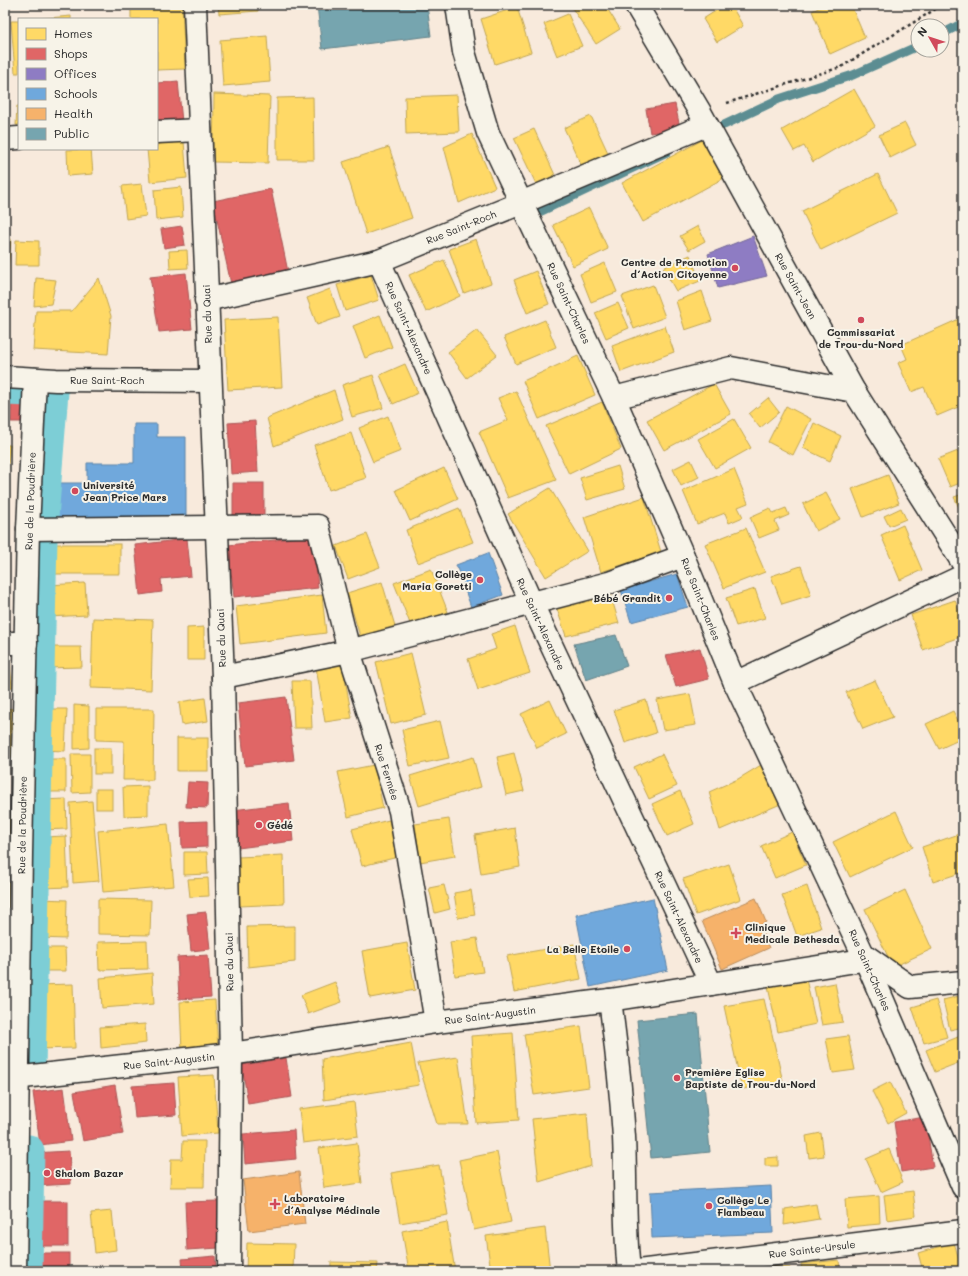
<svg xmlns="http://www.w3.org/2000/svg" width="968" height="1276" viewBox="0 0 968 1276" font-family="Mali,sans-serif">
	<rect width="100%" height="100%" fill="#f8eadc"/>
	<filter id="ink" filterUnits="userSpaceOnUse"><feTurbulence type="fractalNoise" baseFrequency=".025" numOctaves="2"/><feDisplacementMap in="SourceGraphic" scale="8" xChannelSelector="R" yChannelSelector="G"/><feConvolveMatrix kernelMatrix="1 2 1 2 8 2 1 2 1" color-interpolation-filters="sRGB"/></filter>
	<g filter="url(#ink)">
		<g fill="#ffd966" stroke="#bfa554">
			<path d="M131,5H182L185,69L157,70V19H131Z"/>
			<path d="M218,5H258V11L219,14Z"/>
			<path d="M576,5H605L620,29L596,44L572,8Z"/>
			<path d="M725,5H731L743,26L717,42L703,19Z"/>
			<path d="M825,5H851L865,38L830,54L812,11Z"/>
			<path d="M517,7L531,52L495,64L481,19Z"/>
			<path d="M568,14L582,46L557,56L544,24Z"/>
			<path d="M71,16V19H37Z"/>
			<path d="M11,21H19V73H15Z"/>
			<path d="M267,36L270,82L223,86L220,40Z"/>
			<path d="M854,89L875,126L813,162L804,146L794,151L782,130Z"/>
			<path d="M214,94L270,96L268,163L213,162Z"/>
			<path d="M457,95L459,132L406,134L405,97Z"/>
			<path d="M313,97L314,160H277V98Z"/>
			<path d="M17,106H19V125H16Z"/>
			<path d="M591,116L609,155L582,167L564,128Z"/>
			<path d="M905,123L916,145L890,158L879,135Z"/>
			<path d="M534,129L555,175L536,184L514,138Z"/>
			<path d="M472,134L495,187L459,203L444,147Z"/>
			<path d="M704,139L724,178L643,222L622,183Z"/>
			<path d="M184,142L187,178L150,182L147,149H157V144Z"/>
			<path d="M389,147L412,218L366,234L343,162Z"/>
			<path d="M91,149L93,174L68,176L67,150Z"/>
			<path d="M878,174L897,213L821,250L802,211Z"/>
			<path d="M142,184L146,216L126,219L122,186Z"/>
			<path d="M181,187L183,217L156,220L154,190Z"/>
			<path d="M589,208L608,249L573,266L553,225Z"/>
			<path d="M698,226L705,241L689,250L680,236Z"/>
			<path d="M5,239H11L7,278H5Z"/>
			<path d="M476,239L491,283L464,293L449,249Z"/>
			<path d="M16,240L39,241V265H15Z"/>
			<path d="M187,250L188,268L170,269L169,251Z"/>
			<path d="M690,255L700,281L676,291L663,268Z"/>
			<path d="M444,260L460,296L426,312L409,275Z"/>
			<path d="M605,263L617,292L591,302L580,274Z"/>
			<path d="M536,271L549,304L527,313L514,280Z"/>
			<path d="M371,275L379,300L345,311L337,285Z"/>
			<path d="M36,278L56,280L51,304L34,306Z"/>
			<path d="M99,278L111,316L108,354L33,350L36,311H72Z"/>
			<path d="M653,285L665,317L634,329L622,296Z"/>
			<path d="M330,289L340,317L317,325L307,298Z"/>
			<path d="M702,291L712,321L685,330L676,301Z"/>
			<path d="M618,303L629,328L606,338L595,313Z"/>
			<path d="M380,315L392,347L365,358L353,326Z"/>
			<path d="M278,317L282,387L228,390L224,320Z"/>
			<path d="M959,319L963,328V405L937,416L924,387L911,392L898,363L907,359L901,345Z"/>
			<path d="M545,320L556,347L516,364L504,337Z"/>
			<path d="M665,326L674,352L621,372L612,346Z"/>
			<path d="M477,330L497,355L467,378L448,352Z"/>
			<path d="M578,356L595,395L539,419L523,381Z"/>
			<path d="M405,364L418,393L393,404L380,375Z"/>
			<path d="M373,375L383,408L352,417L342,385Z"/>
			<path d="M714,384L731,414L664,450L647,420Z"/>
			<path d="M334,390L343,419L274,446L267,418Z"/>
			<path d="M516,391L556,480L508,498L479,432L508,420L498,398Z"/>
			<path d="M768,398L779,412L760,428L749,414Z"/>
			<path d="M602,402L621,449L569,474L546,426Z"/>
			<path d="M786,406L811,419L793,455L768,442Z"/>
			<path d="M388,416L401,451L373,462L359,428Z"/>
			<path d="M734,419L751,448L715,468L698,439Z"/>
			<path d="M814,423L841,436L830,461L803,448Z"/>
			<path d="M351,433L366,478L329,490L314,445Z"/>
			<path d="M5,445H10L5,495Z"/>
			<path d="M963,449V482L950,487L938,459Z"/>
			<path d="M691,460L699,477L681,486L673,469Z"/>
			<path d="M618,466L625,489L587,500L580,478Z"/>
			<path d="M444,468L458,499L410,521L396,490Z"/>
			<path d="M734,469L748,503L738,507L743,517L729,523L725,513L697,524L683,491Z"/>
			<path d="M888,475L899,503L863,517L852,489Z"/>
			<path d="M550,488L588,551L546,577L508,514Z"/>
			<path d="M826,493L840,519L816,531L803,504Z"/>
			<path d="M963,494V516L954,497Z"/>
			<path d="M644,497L661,552L601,572L584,517Z"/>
			<path d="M459,508L473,542L418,563L406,530Z"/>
			<path d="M770,508L773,513L786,508L789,515L775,521L779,530L759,538L750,517Z"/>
			<path d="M901,508L906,519L889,526L884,516Z"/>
			<path d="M903,525L922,570L900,580L881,535Z"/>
			<path d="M746,528L765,572L724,588L705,544Z"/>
			<path d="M367,534L380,567L348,579L336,546Z"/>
			<rect x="51" y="544" width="69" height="30"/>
			<path d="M801,566L811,595L782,604L771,576Z"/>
			<path d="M431,569L448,612L411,626L394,583Z"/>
			<path d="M382,582L395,626L360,636L347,593Z"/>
			<path d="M85,583L87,615L49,617L47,585Z"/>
			<path d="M755,589L765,618L736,626L726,598Z"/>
			<path d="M610,593L619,623L566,636L556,606Z"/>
			<path d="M322,595L326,633L240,644L236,606Z"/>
			<path d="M955,600L963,623V636L923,650L911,615Z"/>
			<path d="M93,618L153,620L151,690L91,688Z"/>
			<path d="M515,626L530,673L478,690L468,659L496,649L491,634Z"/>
			<path d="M204,627V660H187V628Z"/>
			<path d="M46,647H81L82,667L46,668Z"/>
			<path d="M411,653L426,715L391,724L376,662Z"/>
			<path d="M5,654H9L12,687L5,688Z"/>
			<path d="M342,662L352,718L325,722L316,667Z"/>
			<path d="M875,680L893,717L863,729L846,692Z"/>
			<path d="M292,681H310L312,728H294Z"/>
			<path d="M690,694L696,725L663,730L657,700Z"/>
			<path d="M205,698L208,721L182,725L179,702Z"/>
			<path d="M550,700L566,734L537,748L521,714Z"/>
			<path d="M646,700L656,733L625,743L614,710Z"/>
			<path d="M74,705L89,706V748L74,749Z"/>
			<path d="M5,708L21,710L15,757L5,756Z"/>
			<path d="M42,709H67L65,751L41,750Z"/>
			<path d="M96,709H154L153,780H123L124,741L96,740Z"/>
			<path d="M953,711L963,730V738L939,749L926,724Z"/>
			<path d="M440,721L449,758L410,766L402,730Z"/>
			<rect x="177" y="738" width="31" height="33"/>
			<rect x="94" y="748" width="17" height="26"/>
			<path d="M514,753L524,791L506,795L497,757Z"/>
			<path d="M71,754H90V792L72,793Z"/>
			<path d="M662,754L677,786L649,799L634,767Z"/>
			<path d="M473,757L481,787L419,806L410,776Z"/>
			<path d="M41,759H66V792H40Z"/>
			<path d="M766,762L783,803L720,830L709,792L738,779Z"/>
			<path d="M374,765L383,808L348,817L338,772Z"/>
			<path d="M148,786V815L124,816L123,787Z"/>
			<rect x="96" y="789" width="16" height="20"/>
			<path d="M680,791L694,824L667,836L652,804Z"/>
			<path d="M66,799L67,829L41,830L40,800Z"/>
			<path d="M92,801L99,881L73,883L70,803Z"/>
			<path d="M896,811L913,847L850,877L833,842Z"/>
			<path d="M5,813H16L15,850L5,849Z"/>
			<path d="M449,819L455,856L420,862L415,824Z"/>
			<path d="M389,820L398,857L362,866L352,829Z"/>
			<path d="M168,824L174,886L103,892L98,831Z"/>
			<path d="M515,828L520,867L481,874L475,835Z"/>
			<path d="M792,832L806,865L775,878L761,846Z"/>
			<path d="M959,834L963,845V872L933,882L922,847Z"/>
			<path d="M66,836L68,887L44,888L42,837Z"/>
			<path d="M184,852H207L208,874L184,875Z"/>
			<path d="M283,855L284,904L240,906L238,857Z"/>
			<path d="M729,864L741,899L696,915L683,879Z"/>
			<path d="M5,867H15L13,932H5Z"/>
			<path d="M208,878L209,896L190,897L188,879Z"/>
			<path d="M444,885L450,909L435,913L429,888Z"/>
			<path d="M807,886L821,928L797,936L782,895Z"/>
			<path d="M471,890L475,915L458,918L454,893Z"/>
			<path d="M905,890L932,949L893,967L865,909Z"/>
			<path d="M40,899L67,900L66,939L39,938Z"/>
			<path d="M98,899L151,900L150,935L98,934Z"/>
			<path d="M295,926V962L248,967L247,927Z"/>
			<path d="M477,938L483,972L455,976L450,942Z"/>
			<path d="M147,941L148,969L99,970L98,942Z"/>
			<path d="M407,943L415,990L370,998L362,951Z"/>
			<path d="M574,944L581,979L514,992L507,956Z"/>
			<path d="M9,946L11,969L5,970V947Z"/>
			<path d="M41,948H65L66,971H41Z"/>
			<path d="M152,973L154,1004L102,1008L100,978Z"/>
			<path d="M806,979L816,1024L778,1032L768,987Z"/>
			<path d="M335,982L342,1002L308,1014L301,995Z"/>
			<path d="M835,983L843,1022L822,1025L814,987Z"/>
			<path d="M73,984L75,1048L38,1049L36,985Z"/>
			<path d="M963,995V1027L950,1030L943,1000Z"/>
			<path d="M5,996H10L5,1062Z"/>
			<path d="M764,999L783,1082L742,1089L724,1006Z"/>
			<path d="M215,1000L218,1050L182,1052L180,1002Z"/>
			<path d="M936,1000L947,1037L924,1043L912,1007Z"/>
			<path d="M145,1024L146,1043L101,1048L100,1027Z"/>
			<path d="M581,1026L589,1087L534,1095L524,1034Z"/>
			<path d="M513,1033L519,1120L476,1123L471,1036Z"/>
			<path d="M963,1035V1061L935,1072L926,1050Z"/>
			<path d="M848,1036L855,1070L833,1073L826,1039Z"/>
			<path d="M411,1043L419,1085L324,1100L322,1059Z"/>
			<path d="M458,1057L468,1124H437L418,1063Z"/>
			<path d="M214,1075L218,1133L182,1136L178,1077Z"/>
			<path d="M890,1082L906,1113L888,1123L872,1091Z"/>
			<path d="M354,1102L358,1136L303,1143L299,1109Z"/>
			<path d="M587,1113L591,1166L539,1182L532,1119Z"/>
			<path d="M821,1133L824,1156L809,1158L806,1136Z"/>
			<path d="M183,1141H205L204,1187H170L171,1159H182Z"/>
			<path d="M357,1143L362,1183L324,1188L319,1148Z"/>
			<path d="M889,1149L903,1182L881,1192L866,1159Z"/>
			<path d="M497,1152L511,1222L474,1230L459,1160Z"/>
			<path d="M778,1157V1166H765V1158Z"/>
			<path d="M439,1165L448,1215L400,1223L391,1173Z"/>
			<path d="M913,1191L916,1216L887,1220L884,1195Z"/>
			<path d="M879,1196L880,1224L847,1227L845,1199Z"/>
			<path d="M816,1204L819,1219L784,1225L785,1209Z"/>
			<path d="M112,1211L116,1250L95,1253L91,1213Z"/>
			<path d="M447,1222L455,1271H409L402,1231Z"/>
			<path d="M545,1228L550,1271H491L486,1236Z"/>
			<path d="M954,1242L962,1271H923L918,1253Z"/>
			<path d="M247,1243L294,1244L293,1271H246Z"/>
			<path d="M839,1260L840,1271H802L801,1264Z"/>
			<path d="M331,1262L378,1263L377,1271H331Z"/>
			<path d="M760,1266L790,1268L791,1271H760Z"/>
		</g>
		<g fill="#e06666" stroke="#aa5454">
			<path d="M178,81L182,122L157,125V83Z"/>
			<path d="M675,104L680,128L650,133L646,109Z"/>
			<path d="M271,189L288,272L231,284L213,201Z"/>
			<path d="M182,226L185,245L164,248L161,229Z"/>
			<path d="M186,273L192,329L159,332L150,277Z"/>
			<path d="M5,392H10L9,422H5Z"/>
			<path d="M12,395H27L26,422H11Z"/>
			<path d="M255,421L258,472L231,474L228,423Z"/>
			<rect x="233" y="483" width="31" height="39"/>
			<path d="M313,536L318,588L234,597L228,545Z"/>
			<path d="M187,539L191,576L161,579L162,592L140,595L135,545Z"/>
			<path d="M700,648L709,679L676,687L666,655Z"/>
			<path d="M286,697L294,760L245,766L238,703Z"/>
			<path d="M188,782L208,783L207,808L186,807Z"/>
			<path d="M289,803L293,841L238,848L233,810Z"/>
			<path d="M207,821V847L182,848L181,822Z"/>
			<path d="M206,912L210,949L191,951L187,914Z"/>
			<path d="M208,955L211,997L179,999L177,957Z"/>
			<path d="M286,1058L292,1097L248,1104L242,1065Z"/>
			<path d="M174,1083L176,1115L135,1118L132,1086Z"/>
			<path d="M115,1085L123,1134L83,1141L74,1092Z"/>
			<path d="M64,1088L71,1141L40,1145L33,1092Z"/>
			<path d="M925,1117L933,1167L901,1172L894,1122Z"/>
			<path d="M294,1130L296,1159L245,1164L243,1134Z"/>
			<path d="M69,1151L71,1184L34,1186L33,1153Z"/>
			<rect x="36" y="1201" width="32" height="45"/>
			<path d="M218,1201L219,1248L187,1250L185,1202Z"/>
			<rect x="33" y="1253" width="36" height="18"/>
			<path d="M215,1256L216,1271H183L182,1259Z"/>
		</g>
		<path fill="#8e7cc3" stroke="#706495" d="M753,236L767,276L718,288L708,254Z"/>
		<g fill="#6fa8dc" stroke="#5b82a7">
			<path d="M134,424H157V437H186V519L53,520V483H87V463H134Z"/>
			<path d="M488,553L503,595L471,607L456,565Z"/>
			<path d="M677,574L688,607L631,622L621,590Z"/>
			<path d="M653,898L668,970L590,987L576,915Z"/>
			<path d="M771,1186L773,1233L652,1238L650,1192Z"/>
		</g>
		<g fill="#f6b26b" stroke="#b98a58">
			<path d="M756,898L766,922L759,926L769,948L722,969L702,921Z"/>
			<path d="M299,1172L305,1224L249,1231L243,1180Z"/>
		</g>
		<g fill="#76a5af" stroke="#608087">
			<path d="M317,5H427L431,36L322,49Z"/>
			<path d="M616,635L627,666L586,680L574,644Z"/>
			<path d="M698,1014L710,1152L651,1158L637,1020Z"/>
		</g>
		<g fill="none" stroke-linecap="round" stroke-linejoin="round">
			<g stroke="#5c8d92" stroke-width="9">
				<path d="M942,34L963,23"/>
				<path d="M724,125L779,99L853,75L918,46"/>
				<path d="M529,217L667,152"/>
			</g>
			<g stroke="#7dced6" stroke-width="33">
				<path d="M5,389L30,390"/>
				<path d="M42,518L52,392L49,391"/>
				<path d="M29,1069L41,539"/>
				<path d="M26,1271L28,1151"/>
			</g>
			<g stroke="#2b2b2b" stroke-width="25">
				<g id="street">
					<path d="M195,5L223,677L231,1054L229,1271"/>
					<path d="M457,5L464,52L488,133L614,398L683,556L735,683L863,954L963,1187"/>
					<path d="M157,132L200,130"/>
					<path d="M5,139L19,138"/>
					<path d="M379,261L531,602L711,984"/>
					<path d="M206,300L379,261L521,203L706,125"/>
					<path d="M5,377L56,380L210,381"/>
					<path d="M614,398L731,368L854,391"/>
					<path d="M28,529L318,526L349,651L400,811L436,1022"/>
					<path d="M5,643H26"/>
					<path d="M223,677L349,651L609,583L683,556"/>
					<path d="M735,683L963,576"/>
					<path d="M610,1000C616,1045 621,1091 624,1137C626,1182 624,1226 629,1271"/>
					<path d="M5,1079L231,1054L436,1022L610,1000L856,961L863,954L910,987L963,982"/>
					<path d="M15,1271L21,853L28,529L35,379"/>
					<path d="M638,1271L963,1231"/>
				</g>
			</g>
			<g stroke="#2b2b2b" stroke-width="25">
				<path id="secondary" d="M636,5L700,112L854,391L963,563"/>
			</g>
			<path stroke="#2b2b2b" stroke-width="2.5" stroke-dasharray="3 3" stroke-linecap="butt" d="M727,103L841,67L942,5"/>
			<use href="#street" stroke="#f7f3e8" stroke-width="22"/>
			<use href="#secondary" stroke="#f7f3e8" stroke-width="22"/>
		</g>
	</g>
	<g fill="#d1495b" stroke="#f7f3e8" stroke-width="1.5">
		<circle cx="735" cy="268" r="4"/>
		<circle cx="861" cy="320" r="4"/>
		<circle cx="75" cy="491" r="4"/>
		<circle cx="480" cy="580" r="4"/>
		<circle cx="669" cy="598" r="4"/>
		<circle cx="259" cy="825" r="4"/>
		<path d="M734 927h4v4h4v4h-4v4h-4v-4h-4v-4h4z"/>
		<circle cx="627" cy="949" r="4"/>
		<circle cx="677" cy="1078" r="4"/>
		<circle cx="47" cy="1173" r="4"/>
		<path d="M273 1198h4v4h4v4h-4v4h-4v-4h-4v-4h4z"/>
		<circle cx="709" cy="1206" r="4"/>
	</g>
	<g text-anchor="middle" stroke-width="4" stroke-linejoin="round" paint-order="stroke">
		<g font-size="10" fill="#2b2b2b" stroke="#f7f3e8">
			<text transform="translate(461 227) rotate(-22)" y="4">Rue Saint-Roch</text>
			<text transform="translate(796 286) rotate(61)" y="4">Rue Saint-Jean</text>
			<text transform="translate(569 303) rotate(65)" y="4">Rue Saint-Charles</text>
			<text transform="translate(207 314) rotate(-92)" y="4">Rue du Quai</text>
			<text transform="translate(409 328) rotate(66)" y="4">Rue Saint-Alexandre</text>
			<text x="107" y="384">Rue Saint-Roch</text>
			<text transform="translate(30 501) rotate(-88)" y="4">Rue de la Poudrière</text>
			<text transform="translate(701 599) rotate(68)" y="4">Rue Saint-Charles</text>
			<text transform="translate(541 624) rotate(65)" y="4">Rue Saint-Alexandre</text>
			<text transform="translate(221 638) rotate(-92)" y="4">Rue du Quai</text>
			<text transform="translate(387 772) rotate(72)" y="4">Rue Fermée</text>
			<text transform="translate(22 825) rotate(-89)" y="4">Rue de la Poudrière</text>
			<text transform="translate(679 917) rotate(65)" y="4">Rue Saint-Alexandre</text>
			<text transform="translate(229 962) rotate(-91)" y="4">Rue du Quai</text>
			<text transform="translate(870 970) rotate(66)" y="4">Rue Saint-Charles</text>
			<text transform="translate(490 1015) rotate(-7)" y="4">Rue Saint-Augustin</text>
			<text transform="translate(169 1061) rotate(-6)" y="4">Rue Saint-Augustin</text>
			<text transform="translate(812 1249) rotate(-7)" y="4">Rue Sainte-Ursule</text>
		</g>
		<g font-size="10" font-weight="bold" fill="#2b2b2b" stroke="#f7f3e8" text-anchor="start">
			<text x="727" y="266" text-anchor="end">Centre de Promotion<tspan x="727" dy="12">d´Action Citoyenne</tspan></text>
			<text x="861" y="336" text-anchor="middle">Commissariat<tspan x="861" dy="12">de Trou-du-Nord</tspan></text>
			<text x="83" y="489">Université<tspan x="83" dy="12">Jean Price Mars</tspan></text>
			<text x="472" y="578" text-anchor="end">Collège<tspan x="472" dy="12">Maria Goretti</tspan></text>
			<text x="661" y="602" text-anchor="end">Bébé Grandit</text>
			<text x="267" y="829">Gédé</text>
			<text x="745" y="931">Clinique<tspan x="745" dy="12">Medicale Bethesda</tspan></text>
			<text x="619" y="953" text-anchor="end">La Belle Etoile</text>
			<text x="685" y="1076">Première Eglise<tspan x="685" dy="12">Baptiste de Trou-du-Nord</tspan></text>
			<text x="55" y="1177">Shalom Bazar</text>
			<text x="284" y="1202">Laboratoire<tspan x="284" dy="12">d´Analyse Médinale</tspan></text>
			<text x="717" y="1204">Collège Le<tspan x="717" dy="12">Flambeau</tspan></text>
		</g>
	</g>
	<rect width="968" height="1276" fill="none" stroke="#f7f3e8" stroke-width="20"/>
	<rect x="10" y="10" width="948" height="1256" fill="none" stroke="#2b2b2b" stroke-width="1.5" filter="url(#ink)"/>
	<rect x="18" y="18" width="140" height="132" fill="#f7f3e8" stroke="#a5a39c"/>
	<rect x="26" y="28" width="20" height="12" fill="#ffd966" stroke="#a5a39c"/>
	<text x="54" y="38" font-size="12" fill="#2b2b2b">Homes</text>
	<rect x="26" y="48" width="20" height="12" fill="#e06666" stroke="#a5a39c"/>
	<text x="54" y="58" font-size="12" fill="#2b2b2b">Shops</text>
	<rect x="26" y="68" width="20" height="12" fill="#8e7cc3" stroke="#a5a39c"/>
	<text x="54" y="78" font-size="12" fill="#2b2b2b">Offices</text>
	<rect x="26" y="88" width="20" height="12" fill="#6fa8dc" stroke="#a5a39c"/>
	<text x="54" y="98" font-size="12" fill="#2b2b2b">Schools</text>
	<rect x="26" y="108" width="20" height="12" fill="#f6b26b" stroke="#a5a39c"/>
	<text x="54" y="118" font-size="12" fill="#2b2b2b">Health</text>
	<rect x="26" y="128" width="20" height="12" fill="#76a5af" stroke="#a5a39c"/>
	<text x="54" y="138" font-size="12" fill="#2b2b2b">Public</text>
	<g transform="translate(930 38) rotate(309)"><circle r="19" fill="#f7f3e8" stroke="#a5a39c"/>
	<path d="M0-3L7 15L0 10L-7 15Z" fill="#d1495b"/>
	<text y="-6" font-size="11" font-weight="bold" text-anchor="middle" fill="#2b2b2b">N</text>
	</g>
</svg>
